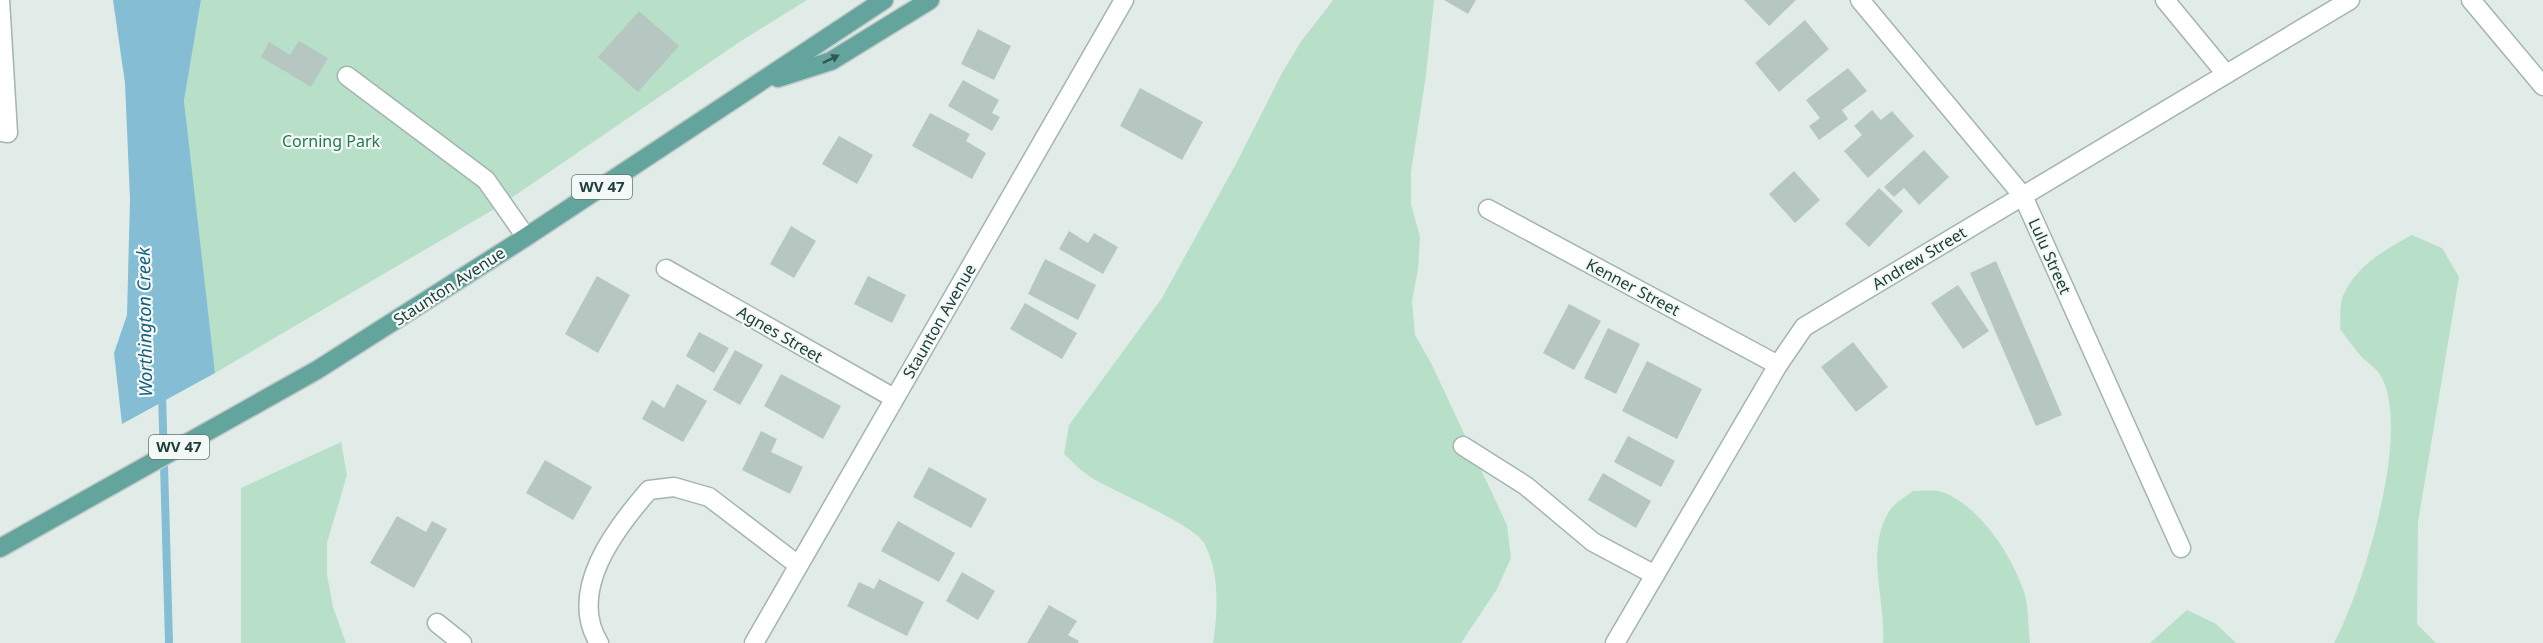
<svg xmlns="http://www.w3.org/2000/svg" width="2543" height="643" viewBox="0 0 2543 643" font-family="'Noto Sans',sans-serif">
	<rect width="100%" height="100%" fill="#e1ece9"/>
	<g fill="#b8dfc8">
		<path d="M201,0H807L741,41L501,205L215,373L197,231L184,101Z"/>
		<path d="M1333,0H1434L1426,75L1411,172V204L1420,237L1418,269L1412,301L1415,335L1431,363L1507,525L1511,558L1497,589L1461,643H1213C1218,612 1220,572 1204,543C1193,524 1115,492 1092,478C1082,472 1073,462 1064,454L1069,425L1162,298L1237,162L1282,73L1300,43Z"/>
		<path d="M2412,235L2442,248L2459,277L2418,522L2417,624L2436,643H2334C2363,589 2411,434 2382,378C2378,369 2366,362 2360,355C2353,347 2347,338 2340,329C2341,320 2339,305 2343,296C2355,267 2385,249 2412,235Z"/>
		<path d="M341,442L347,475L327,543V575L333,607L346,643H241V488Z"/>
		<path d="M1913,491C1922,491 1936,489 1945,493C1981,508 2012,556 2024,592C2029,608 2028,627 2030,643H1883C1886,599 1865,554 1888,513C1893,504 1905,497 1913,491Z"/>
		<path d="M2187,610L2216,624L2236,643H2150Z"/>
	</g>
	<path fill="#85bdd5" d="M113,0H201L184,101L215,373L122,424L114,353L127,315L130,199L125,83Z"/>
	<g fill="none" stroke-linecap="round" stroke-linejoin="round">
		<path stroke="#85bdd5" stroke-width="8" d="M162,392L169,643"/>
	</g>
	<g fill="#b6c7c2">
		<path d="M1444,0H1476L1468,14Z"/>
		<path d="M1744,0H1796L1769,26Z"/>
		<path d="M639,11L679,46L638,92L598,57Z"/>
		<path d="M1805,20L1829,49L1779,92L1755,63Z"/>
		<path d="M978,29L1011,46L994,80L961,64Z"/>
		<path d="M299,41L328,58L311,87L261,57L269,42L290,55Z"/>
		<path d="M1848,68L1867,91L1842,110L1848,119L1819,140L1809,126L1820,118L1806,100Z"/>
		<path d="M963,80L999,100L992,113L1000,117L992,131L948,106Z"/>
		<path d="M1140,88L1203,122L1182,160L1120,126Z"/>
		<path d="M1872,110L1881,120L1892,111L1914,136L1868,178L1844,151L1862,135L1854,126Z"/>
		<path d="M930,113L970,134L966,141L986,153L972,179L912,146Z"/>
		<path d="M839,136L873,155L857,184L822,164Z"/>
		<path d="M1924,150L1949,177L1919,205L1904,188L1894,197L1884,187Z"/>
		<path d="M1794,171L1820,200L1795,223L1769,194Z"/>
		<path d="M1879,188L1903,211L1869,247L1845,224Z"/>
		<path d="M791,226L816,241L794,278L770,264Z"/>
		<path d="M1069,231L1088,243L1094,233L1118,247L1103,274L1059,249Z"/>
		<path d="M1045,259L1096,285L1078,320L1028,294Z"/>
		<path d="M1996,261L2062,415L2036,426L1970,273Z"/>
		<path d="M597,276L630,295L598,353L565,334Z"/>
		<path d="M868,276L906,295L892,323L854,304Z"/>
		<path d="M1958,285L1989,331L1963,349L1931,303Z"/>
		<path d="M1025,303L1077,333L1062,359L1010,329Z"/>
		<path d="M1569,304L1601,321L1574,370L1543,353Z"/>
		<path d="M1608,328L1640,344L1616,394L1584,378Z"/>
		<path d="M699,332L729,348L714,373L686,356Z"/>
		<path d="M1853,342L1888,387L1856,412L1821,367Z"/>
		<path d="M735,350L763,365L740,405L713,390Z"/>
		<path d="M1647,361L1702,389L1677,439L1622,411Z"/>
		<path d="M781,374L841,406L823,439L764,406Z"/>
		<path d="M677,384L707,401L683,442L642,419L652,400L664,408Z"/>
		<path d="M761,431L777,439L771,452L803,467L790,494L742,470Z"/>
		<path d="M1628,436L1675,461L1661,487L1614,462Z"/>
		<path d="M545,460L592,487L573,520L526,493Z"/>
		<path d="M929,467L987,499L971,528L913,497Z"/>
		<path d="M1603,473L1651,501L1636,528L1588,500Z"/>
		<path d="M397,516L426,532L432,521L447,529L414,588L370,563Z"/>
		<path d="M898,521L955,553L939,582L881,551Z"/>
		<path d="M962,572L995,591L978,620L946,601Z"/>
		<path d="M879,579L924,602L907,636L847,606L859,582L874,589Z"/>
		<path d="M1049,605L1077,621L1068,635L1079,641L1078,643H1027Z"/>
	</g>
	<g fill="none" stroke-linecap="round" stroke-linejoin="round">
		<g stroke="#a3b4b1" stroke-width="21">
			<g id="minor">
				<path d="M1860,0L2023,196L2181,548"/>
				<path d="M2165,0L2226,74"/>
				<path d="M2471,0L2543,86"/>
				<path d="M347,76L486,180L526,237"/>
				<path d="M0,132L8,133L0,0"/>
				<path d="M1488,209L1778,365"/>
				<path d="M666,269L894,398"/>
				<path d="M1463,446L1526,486L1593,542L1655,575"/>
				<path d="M437,623L462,643"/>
				<path d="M599,643C567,591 615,529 649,490L674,487L709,497L798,565"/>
				<path d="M754,643L1124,0"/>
				<path d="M1615,643L1778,365L1804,327L2350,0"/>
			</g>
		</g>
		<g stroke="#c1c9c8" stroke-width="21">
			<g id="major">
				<path d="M778,78L831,61L930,0"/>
				<path d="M0,548L317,370L526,237L884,0"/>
			</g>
		</g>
		<use href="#minor" stroke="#fff" stroke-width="18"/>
		<use href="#major" stroke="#63a59d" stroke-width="18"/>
	</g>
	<defs><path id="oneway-solid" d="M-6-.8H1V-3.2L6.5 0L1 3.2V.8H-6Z" transform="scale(1.5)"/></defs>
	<use fill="#315853" href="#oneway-solid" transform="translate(831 59) rotate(-26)"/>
	<g text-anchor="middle" stroke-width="4.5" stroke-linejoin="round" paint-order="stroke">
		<g fill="#f2f9f6" stroke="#5f7672" stroke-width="1.5">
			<rect x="572" y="175" width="60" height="24" rx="4.5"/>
			<rect x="149" y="435" width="60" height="24" rx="4.5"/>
		</g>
		<g font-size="15" font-weight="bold" fill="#203e3a">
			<text x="602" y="192">WV 47</text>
			<text x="179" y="452">WV 47</text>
		</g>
		<g font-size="16" fill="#287752" stroke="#f2f9f6">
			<text x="331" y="147">Corning Park</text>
		</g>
		<g font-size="16" fill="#203e3a" stroke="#f2f9f6">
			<text transform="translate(2050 256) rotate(66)" y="6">Lulu Street</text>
			<text transform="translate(1919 258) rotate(-31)" y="6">Andrew Street</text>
			<text transform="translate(449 286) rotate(-33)" y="6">Staunton Avenue</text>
			<text transform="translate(1633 287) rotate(28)" y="6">Kenner Street</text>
			<text transform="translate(939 321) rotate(-60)" y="6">Staunton Avenue</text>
			<text transform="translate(780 334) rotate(30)" y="6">Agnes Street</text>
		</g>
		<g font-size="18" font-style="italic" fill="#175d7d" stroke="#f2f9f6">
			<text transform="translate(145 322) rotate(-91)" y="6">Worthington Creek</text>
		</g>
	</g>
</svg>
